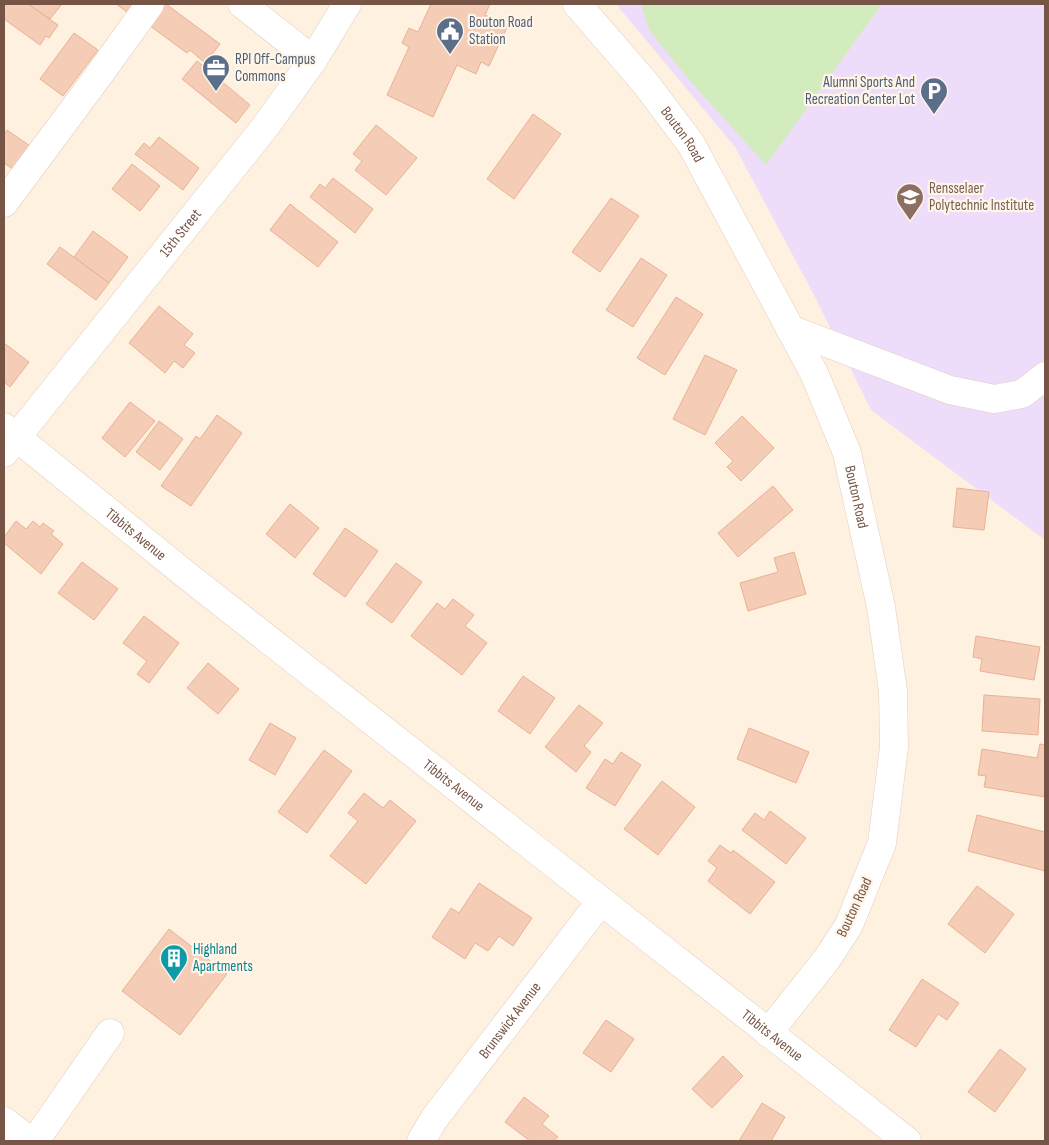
<svg xmlns="http://www.w3.org/2000/svg" width="1049" height="1145" viewBox="0 0 1049 1145" font-family="'Sofia Sans Condensed',sans-serif">
	<rect width="100%" height="100%" fill="#fef1e0"/>
	<path fill="#eeddfa" d="M616,4H1045V540L871,410L814,295L735,147Z"/>
	<path fill="#d2ecbe" d="M641,4H882L766,165L690,81L649,30Z"/>
	<g fill="#f5ccb6" stroke="#e9b195">
		<path d="M4,4H28L58,25L49,38L46,36L40,45L4,19Z"/>
		<path d="M28,4H62L50,19Z"/>
		<path d="M116,4H133L127,12Z"/>
		<path d="M160,4H166L220,44L205,63L190,50L187,53L146,23Z"/>
		<path d="M431,4H490L485,15L508,25L489,66L481,62L476,74L457,65L433,117L387,95L409,47L402,43L409,28L418,32Z"/>
		<path d="M74,33L98,50L63,96L40,79Z"/>
		<path d="M197,61L250,105L236,123L182,79Z"/>
		<path d="M533,114L561,134L514,199L487,179Z"/>
		<path d="M376,125L417,158L386,195L355,170L362,161L353,154Z"/>
		<path d="M7,130L30,146L14,170L4,163V134Z"/>
		<path d="M159,137L199,168L183,190L135,154L144,143L150,148Z"/>
		<path d="M132,164L160,186L140,211L112,189Z"/>
		<path d="M333,178L373,209L355,233L310,197L320,184L325,188Z"/>
		<path d="M611,198L639,216L600,272L572,252Z"/>
		<path d="M290,204L338,242L318,267L270,230Z"/>
		<path d="M93,231L128,257L109,283L74,257Z"/>
		<path d="M60,247L109,283L96,300L47,264Z"/>
		<path d="M641,258L667,275L633,327L606,310Z"/>
		<path d="M676,297L703,314L665,375L637,358Z"/>
		<path d="M159,306L193,334L184,345L195,353L183,368L174,361L165,373L129,343Z"/>
		<path d="M4,343L29,362L10,387L4,382Z"/>
		<path d="M705,355L737,370L705,435L673,419Z"/>
		<path d="M130,402L155,421L125,457L102,438Z"/>
		<path d="M217,415L242,433L191,506L161,486L196,436L200,439Z"/>
		<path d="M742,416L774,448L741,481L727,467L733,461L715,443Z"/>
		<path d="M159,421L183,439L160,470L136,452Z"/>
		<path d="M773,486L793,510L738,557L718,533Z"/>
		<path d="M957,488L989,492L984,530L953,527Z"/>
		<path d="M290,504L319,528L295,558L266,534Z"/>
		<path d="M16,521L26,529L33,521L40,527L43,523L54,531L51,534L63,544L41,574L4,543V537Z"/>
		<path d="M345,528L378,551L345,597L313,574Z"/>
		<path d="M794,552L806,594L748,611L740,583L778,572L774,558Z"/>
		<path d="M82,562L118,589L94,620L58,593Z"/>
		<path d="M396,563L422,582L392,623L366,604Z"/>
		<path d="M453,599L474,615L465,626L487,643L462,675L411,636L437,603L445,609Z"/>
		<path d="M144,616L179,643L149,683L137,674L147,661L123,643Z"/>
		<path d="M976,636L1040,647L1034,680L980,671L982,659L973,657Z"/>
		<path d="M208,663L239,689L218,714L187,688Z"/>
		<path d="M523,676L555,698L530,734L498,711Z"/>
		<path d="M984,695L1040,699L1038,735L982,731Z"/>
		<path d="M579,705L603,723L584,746L591,752L576,772L545,747Z"/>
		<path d="M270,723L296,738L275,775L249,760Z"/>
		<path d="M749,728L809,752L796,783L737,759Z"/>
		<path d="M1040,744L1045,745V797L984,787L986,776L978,775L982,749L1037,758Z"/>
		<path d="M324,750L352,771L307,833L278,812Z"/>
		<path d="M621,752L641,765L615,806L586,788L605,759L613,764Z"/>
		<path d="M662,781L695,807L658,855L624,829Z"/>
		<path d="M364,793L383,808L390,800L416,821L366,884L330,856L358,821L348,813Z"/>
		<path d="M770,811L806,838L786,864L742,830L755,813L764,820Z"/>
		<path d="M977,815L1045,832V871L968,851Z"/>
		<path d="M720,845L731,853L733,850L775,882L750,914L708,881L717,868L708,861Z"/>
		<path d="M479,883L532,918L513,946L499,936L488,951L475,943L465,959L432,937L451,908L459,913Z"/>
		<path d="M977,886L1014,914L985,953L948,924Z"/>
		<path d="M169,929L227,974L180,1035L122,991Z"/>
		<path d="M922,979L959,1003L947,1020L938,1014L916,1047L889,1030Z"/>
		<path d="M606,1020L634,1039L611,1072L583,1053Z"/>
		<path d="M1000,1049L1026,1069L995,1112L968,1092Z"/>
		<path d="M723,1056L743,1076L712,1108L692,1089Z"/>
		<path d="M524,1097L549,1116L542,1124L558,1137L554,1141H530L505,1122Z"/>
		<path d="M762,1103L785,1117L771,1141H739Z"/>
	</g>
	<g fill="none" stroke-linecap="round" stroke-linejoin="round">
		<g stroke="#e4cebe" stroke-width="29">
			<g id="minor">
				<path d="M242,4L313,60"/>
				<path id="s1" d="M577,4L646,84L691,144L814,373L847,453L881,607L893,691L894,747L882,843L849,925L827,959L768,1033"/>
				<path d="M4,203L99,75L150,4"/>
				<path d="M790,329L950,390L994,399L1022,394L1045,376"/>
				<path id="s2" d="M4,427L185,574L907,1141"/>
				<path id="s3" d="M4,453L265,127L313,60L347,4"/>
				<path d="M4,1121L30,1141"/>
				<path d="M35,1141L110,1033"/>
				<path id="s4" d="M421,1141L434,1119L601,901"/>
			</g>
		</g>
		<use href="#minor" stroke="#fff" stroke-width="28"/>
	</g>
	<defs>
		<g id="civic-pin" transform="scale(1.4375)"><path d="M0 17L-7.5 6A9.5 9.5 0 1 1 7.5 6Z" fill="#5c6f8a" stroke="#fff5e8"/><path d="M-.6-6.5H3V-4.5H.6V-3L4-1V1h2V6H-6V1h2V-1L-.6-3ZM-1.2 2.5V6h2.4V2.5Z" fill="#fff"/></g>
		<g id="office-pin" transform="scale(1.4375)"><path d="M0 17L-7.5 6A9.5 9.5 0 1 1 7.5 6Z" fill="#5c6f8a" stroke="#fff5e8"/><path d="M-6-3h4V-5.5h4V-3h4V5H-6ZM-1-4.5V-3h2v-1.5ZM-6 0V1H6V0Z" fill="#fff"/></g>
		<g id="parking-pin" transform="scale(1.4375)"><path d="M0 17L-7.5 6A9.5 9.5 0 1 1 7.5 6Z" fill="#5c6f8a" stroke="#fff5e8"/><path d="M-3.5-5.5H1a3.5 3.5 0 0 1 0 7H-1V5.5H-3.5ZM-1-3.4V-.6H.8a1.4 1.4 0 0 0 0-2.8Z" fill="#fff"/></g>
		<g id="university-pin" transform="scale(1.4375)"><path d="M0 17L-7.5 6A9.5 9.5 0 1 1 7.5 6Z" fill="#8d6e63" stroke="#fff5e8"/><path d="M0-5L7-2L0 1L-7-2ZM-4 1L0 2.5L4 1V4Q0 6-4 4Z" fill="#fff"/></g>
		<g id="building-pin" transform="scale(1.4375)"><path d="M0 17L-7.5 6A9.5 9.5 0 1 1 7.5 6Z" fill="#0f9aa8" stroke="#fff5e8"/><path d="M-4-6H4V6H1V3H-1V6H-4ZM-2.5-4.3h1.7v1.8h-1.7ZM.8-4.3h1.7v1.8H.8ZM-2.5-1h1.7V.8h-1.7ZM.8-1h1.7V.8H.8Z" fill="#fff"/></g>
	</defs>
	<g fill-rule="evenodd">
		<use href="#civic-pin" x="450" y="31"/>
		<use href="#office-pin" x="216" y="68"/>
		<use href="#parking-pin" x="934" y="91"/>
		<use href="#university-pin" x="910" y="197"/>
		<use href="#building-pin" x="174" y="958"/>
	</g>
	<g text-anchor="middle" stroke-width="4.5" stroke-linejoin="round" paint-order="stroke">
		<g font-size="15" fill="#4e5e75" stroke="#fff5e8" text-anchor="start">
			<text x="469" y="27">Bouton Road<tspan x="469" dy="17">Station</tspan></text>
			<text x="235" y="64">RPI Off-Campus<tspan x="235" dy="17">Commons</tspan></text>
			<text x="915" y="87" text-anchor="end">Alumni Sports And<tspan x="915" dy="17">Recreation Center Lot</tspan></text>
		</g>
		<g font-size="15" fill="#765546" stroke="#fff5e8">
			<text dy="5" stroke="none"><textPath href="#s1" startOffset="168">Bouton Road</textPath></text>
			<text dy="5" stroke="none"><textPath href="#s3" startOffset="282">15th Street</textPath></text>
			<text dy="5" stroke="none"><textPath href="#s1" startOffset="572">Bouton Road</textPath></text>
			<text dy="5" stroke="none"><textPath href="#s2" startOffset="170">Tibbits Avenue</textPath></text>
			<text dy="5" stroke="none"><textPath href="#s2" startOffset="575">Tibbits Avenue</textPath></text>
			<text transform="translate(854 907) rotate(-65)" y="5">Bouton Road</text>
			<text dy="5" stroke="none"><textPath href="#s4" startOffset="150">Brunswick Avenue</textPath></text>
			<text dy="5" stroke="none"><textPath href="#s2" startOffset="980">Tibbits Avenue</textPath></text>
		</g>
		<g font-size="15" fill="#785e54" stroke="#fff5e8" text-anchor="start">
			<text x="929" y="193">Rensselaer<tspan x="929" dy="17">Polytechnic Institute</tspan></text>
		</g>
		<g font-size="15" fill="#0d838f" stroke="#fff5e8" text-anchor="start">
			<text x="193" y="954">Highland<tspan x="193" dy="17">Apartments</tspan></text>
		</g>
	</g>
	<rect width="1049" height="1145" fill="none" stroke="#765546" stroke-width="10"/>
</svg>
